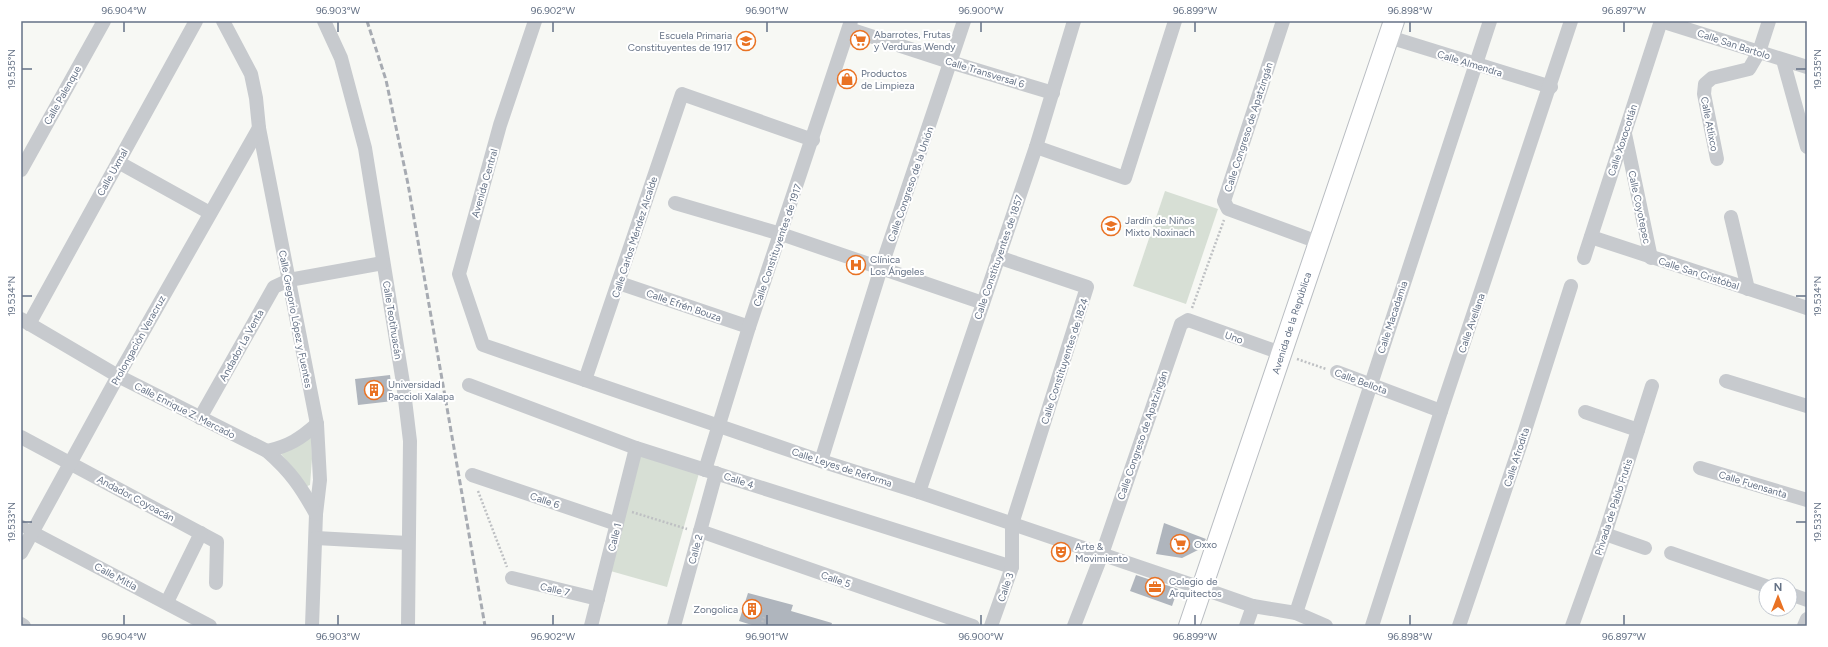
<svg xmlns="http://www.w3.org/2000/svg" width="1828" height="647" viewBox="0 0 1828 647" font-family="Figtree,sans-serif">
	<rect width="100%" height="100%" fill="#f7f8f4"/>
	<g fill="#d7dfd5">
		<path d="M1165,191L1218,209L1186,304L1133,286Z"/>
		<path d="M311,432L312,459L310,485L305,487L295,470L275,447Z"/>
		<path d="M640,450L701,466L667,587L607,570Z"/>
	</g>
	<g fill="#afb5bd">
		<path d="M390,375L393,401L358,405L355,379Z"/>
		<path d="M1164,523L1206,539L1198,550L1182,558L1156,554Z"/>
		<path d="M1136,575L1178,589L1172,606L1130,591Z"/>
		<path d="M748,593L793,605L791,611L832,623L831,626H755L739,621Z"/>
	</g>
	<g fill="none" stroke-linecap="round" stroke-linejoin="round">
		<g stroke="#b9bdc2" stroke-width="22">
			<path id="secondary" d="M1189,626L1394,21"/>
		</g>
		<g stroke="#bec0c3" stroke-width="2.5" stroke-dasharray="2 2" stroke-linecap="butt">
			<path d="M1192,308L1224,220"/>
			<path d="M1297,359L1326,369"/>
			<path d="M478,491L507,567"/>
			<path d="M632,512L687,529"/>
			<path d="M761,626L764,617"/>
		</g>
		<path stroke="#c7cace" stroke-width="11" d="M21,525L33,533"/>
		<g stroke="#c7cace" stroke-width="14">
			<path d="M223,21L251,74L256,98L259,128L317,424L320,480L316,514L312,626"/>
			<path d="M324,21L341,58L365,148L403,383L410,441L408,626"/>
			<path d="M535,21L500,125L459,274L483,345L821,461L919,492L1201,588L1253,606L1296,613L1326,626"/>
			<path d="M1283,21L1224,201L1228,209L1318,242"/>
			<path d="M1661,21L1807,67"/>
			<path d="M849,29L950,62L1053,93"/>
			<path d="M1389,37L1551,87"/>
			<path d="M1783,60L1807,147"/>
			<path d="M1625,134L1651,258"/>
			<path d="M1036,147L1125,178L1175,21"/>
			<path d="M1717,159L1704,94L1705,84L1712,78L1749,69L1759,52L1769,21"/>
			<path d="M118,162L210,213"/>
			<path d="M21,170L104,21"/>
			<path d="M675,203L781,234L983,303"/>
			<path d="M1731,217L1748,289"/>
			<path d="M1591,237L1807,308"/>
			<path d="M1584,258L1661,21"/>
			<path d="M619,283L749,327"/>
			<path d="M21,319L118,376L267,451C291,472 301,487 316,514"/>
			<path d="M29,324L196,21"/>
			<path d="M1337,372L1441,411"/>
			<path d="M585,380L682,94L813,140"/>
			<path d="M1726,381L1807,406"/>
			<path d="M469,385L636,448L1012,567"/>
			<path d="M1585,412L1638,430"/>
			<path d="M200,418L274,287L289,280L383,263"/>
			<path d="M21,437L217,542L216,583"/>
			<path d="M267,451C289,446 300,439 317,424"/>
			<path d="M821,461L881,268L964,21"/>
			<path d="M1700,468L1807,500"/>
			<path d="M705,470L749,327L851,21"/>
			<path d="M472,475L617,524"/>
			<path d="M919,492L1036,147L1074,21"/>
			<path d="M700,531L973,626"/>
			<path d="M33,533L210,626"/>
			<path d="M1605,534L1645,548"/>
			<path d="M316,538L408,543"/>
			<path d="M21,553L118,376L259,128"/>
			<path d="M1671,553L1766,586"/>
			<path d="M512,578L598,599"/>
			<path d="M1790,594L1807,600"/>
			<path d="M167,602L201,533"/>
			<path d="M1296,613L1490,21"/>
			<path d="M21,624L24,626"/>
			<path d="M591,626L636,448"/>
			<path d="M674,626L716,473"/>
			<path d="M991,626L1012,567V524L1087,287L998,257"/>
			<path d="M1074,626L1102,554L1181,324L1188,320L1281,353"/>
			<path d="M1246,626L1253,606"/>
			<path d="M1372,626L1441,411L1571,21"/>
			<path d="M1459,626L1520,446L1571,286"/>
			<path d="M1572,626L1605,534L1652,386"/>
			<path d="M1804,626L1807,619"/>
		</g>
		<use href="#secondary" stroke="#fff" stroke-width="20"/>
		<path stroke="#a7abb2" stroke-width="3" stroke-dasharray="6 3" stroke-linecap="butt" d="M367,21L386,80L408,184L485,626"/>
	</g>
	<path fill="none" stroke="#657286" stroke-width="1.5" d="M124,22V32M338,22V32M553,22V32M767,22V32M981,22V32M1195,22V32M1410,22V32M1624,22V32M22,69H32M1796,69H1806M22,296H32M1796,296H1806M22,522H32M1796,522H1806M124,615V625M338,615V625M553,615V625M767,615V625M981,615V625M1195,615V625M1410,615V625M1624,615V625"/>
	<defs>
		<g id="supermarket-ring" transform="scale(1)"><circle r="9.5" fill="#fff" stroke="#e97223" stroke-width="1.5"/><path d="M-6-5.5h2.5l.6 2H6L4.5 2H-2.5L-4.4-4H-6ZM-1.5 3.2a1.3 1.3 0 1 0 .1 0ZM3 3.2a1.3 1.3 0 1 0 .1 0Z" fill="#e97223"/></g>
		<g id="school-ring" transform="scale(1)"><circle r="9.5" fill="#fff" stroke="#e97223" stroke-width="1.5"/><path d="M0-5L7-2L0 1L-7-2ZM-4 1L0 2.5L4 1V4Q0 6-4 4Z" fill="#e97223"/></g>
		<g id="shop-ring" transform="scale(1)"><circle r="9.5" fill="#fff" stroke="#e97223" stroke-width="1.5"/><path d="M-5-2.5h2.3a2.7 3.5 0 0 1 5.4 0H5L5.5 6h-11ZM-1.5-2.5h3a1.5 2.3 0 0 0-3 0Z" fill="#e97223"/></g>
		<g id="hospital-ring" transform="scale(1)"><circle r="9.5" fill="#fff" stroke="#e97223" stroke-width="1.5"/><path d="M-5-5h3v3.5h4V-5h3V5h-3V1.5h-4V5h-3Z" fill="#e97223"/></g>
		<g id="building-ring" transform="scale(1)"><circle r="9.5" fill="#fff" stroke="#e97223" stroke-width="1.5"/><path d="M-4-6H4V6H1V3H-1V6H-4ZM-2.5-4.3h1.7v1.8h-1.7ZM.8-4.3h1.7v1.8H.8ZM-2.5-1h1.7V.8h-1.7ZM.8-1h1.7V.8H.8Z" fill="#e97223"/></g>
		<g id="theatre-ring" transform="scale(1)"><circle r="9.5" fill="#fff" stroke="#e97223" stroke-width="1.5"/><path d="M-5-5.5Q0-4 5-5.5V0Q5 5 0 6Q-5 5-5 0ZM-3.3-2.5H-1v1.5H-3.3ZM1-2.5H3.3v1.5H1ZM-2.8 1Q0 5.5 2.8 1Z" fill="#e97223"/></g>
		<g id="office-ring" transform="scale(1)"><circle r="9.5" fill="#fff" stroke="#e97223" stroke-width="1.5"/><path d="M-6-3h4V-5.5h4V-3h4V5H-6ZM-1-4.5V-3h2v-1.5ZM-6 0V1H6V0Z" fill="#e97223"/></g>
	</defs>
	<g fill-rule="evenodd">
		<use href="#supermarket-ring" x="860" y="40"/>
		<use href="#school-ring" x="746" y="41"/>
		<use href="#shop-ring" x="847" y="79"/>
		<use href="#school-ring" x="1111" y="226"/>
		<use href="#hospital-ring" x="856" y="265"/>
		<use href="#building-ring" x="374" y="390"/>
		<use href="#supermarket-ring" x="1180" y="544"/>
		<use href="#theatre-ring" x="1061" y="552"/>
		<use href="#office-ring" x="1155" y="587"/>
		<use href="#building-ring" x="752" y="609"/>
	</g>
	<g text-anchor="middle" stroke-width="4" stroke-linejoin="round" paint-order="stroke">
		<g font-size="10" fill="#657286" stroke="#fff" text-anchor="start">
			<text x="874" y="38">Abarrotes, Frutas<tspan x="874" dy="12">y Verduras Wendy</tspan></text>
			<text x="732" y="39" text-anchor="end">Escuela Primaria<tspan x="732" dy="12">Constituyentes de 1917</tspan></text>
			<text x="861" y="77">Productos<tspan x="861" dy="12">de Limpieza</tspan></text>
			<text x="1125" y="224">Jardín de Niños<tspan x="1125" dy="12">Mixto Noxinach</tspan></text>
			<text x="870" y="263">Clínica<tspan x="870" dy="12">Los Ángeles</tspan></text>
			<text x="388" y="388">Universidad<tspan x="388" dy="12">Paccioli Xalapa</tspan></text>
			<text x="1194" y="548">Oxxo</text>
			<text x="1075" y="550">Arte &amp;<tspan x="1075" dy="12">Movimiento</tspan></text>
			<text x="1169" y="585">Colegio de<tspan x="1169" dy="12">Arquitectos</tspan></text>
			<text x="738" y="613" text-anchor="end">Zongolica</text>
		</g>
		<g font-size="10" fill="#657286" stroke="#fff">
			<text transform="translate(1734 44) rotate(18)" y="4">Calle San Bartolo</text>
			<text transform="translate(1470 63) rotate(17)" y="4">Calle Almendra</text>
			<text transform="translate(985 72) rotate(17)" y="4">Calle Transversal 6</text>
			<text transform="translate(62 95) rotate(-61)" y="4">Calle Palenque</text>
			<text transform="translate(1710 124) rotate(79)" y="4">Calle Atlixco</text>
			<text transform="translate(1248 127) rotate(-72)" y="4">Calle Congreso de Apatzingán</text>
			<text transform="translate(1622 140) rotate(-72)" y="4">Calle Xoxocotlán</text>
			<text transform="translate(112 172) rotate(-61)" y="4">Calle Uxmal</text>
			<text transform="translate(484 183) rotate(-74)" y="4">Avenida Central</text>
			<text transform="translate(910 184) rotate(-71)" y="4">Calle Congreso de la Unión</text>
			<text transform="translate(1640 207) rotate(78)" y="4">Calle Coyotepec</text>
			<text transform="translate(634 237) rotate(-72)" y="4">Calle Carlos Méndez Alcalde</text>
			<text transform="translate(777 245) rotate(-71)" y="4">Calle Constituyentes de 1917</text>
			<text transform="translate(998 257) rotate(-71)" y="4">Calle Constituyentes de 1857</text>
			<text transform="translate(1699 273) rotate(18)" y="4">Calle San Cristóbal</text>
			<text transform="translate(684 305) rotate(19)" y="4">Calle Efrén Bouza</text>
			<text transform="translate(1392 317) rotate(-72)" y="4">Calle Macadamia</text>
			<text transform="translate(296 319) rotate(79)" y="4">Calle Gregorio López y Fuentes</text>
			<text transform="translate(393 320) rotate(81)" y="4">Calle Teotihuacán</text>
			<text transform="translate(1291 323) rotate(-72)" y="4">Avenida de la República</text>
			<text transform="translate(1471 323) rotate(-71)" y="4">Calle Avellana</text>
			<text transform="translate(1234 337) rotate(19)" y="4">Uno</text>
			<text transform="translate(138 340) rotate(-61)" y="4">Prolongación Veracruz</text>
			<text transform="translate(241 345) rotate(-61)" y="4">Andador La Venta</text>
			<text transform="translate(1064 361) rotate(-72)" y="4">Calle Constituyentes de 1824</text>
			<text transform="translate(1361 381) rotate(20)" y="4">Calle Bellota</text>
			<text transform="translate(185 410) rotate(27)" y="4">Calle Enrique Z. Mercado</text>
			<text transform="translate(1142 435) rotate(-71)" y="4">Calle Congreso de Apatzingán</text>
			<text transform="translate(1516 457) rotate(-72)" y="4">Calle Afrodita</text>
			<text transform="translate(842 467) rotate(18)" y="4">Calle Leyes de Reforma</text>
			<text transform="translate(739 480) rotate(18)" y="4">Calle 4</text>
			<text transform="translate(1753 484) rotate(17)" y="4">Calle Fuensanta</text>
			<text transform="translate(136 498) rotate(28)" y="4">Andador Coyoacán</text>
			<text transform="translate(545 500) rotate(19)" y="4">Calle 6</text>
			<text transform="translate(1613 507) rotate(-72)" y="4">Privada de Pablo Frutis</text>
			<text transform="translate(614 537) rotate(-76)" y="4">Calle 1</text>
			<text transform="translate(695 549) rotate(-75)" y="4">Calle 2</text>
			<text transform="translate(116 576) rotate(28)" y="4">Calle Mitla</text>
			<text transform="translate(836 579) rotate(19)" y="4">Calle 5</text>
			<text transform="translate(1005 587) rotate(-71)" y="4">Calle 3</text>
			<text transform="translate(555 589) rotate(13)" y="4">Calle 7</text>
		</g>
	</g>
	<rect width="1828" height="647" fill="none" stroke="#ffffff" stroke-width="44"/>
	<g transform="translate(1778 597)"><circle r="19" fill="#ffffff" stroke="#c1c7cf"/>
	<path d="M0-3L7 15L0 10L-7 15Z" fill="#e97223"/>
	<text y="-6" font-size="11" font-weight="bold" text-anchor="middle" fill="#657286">N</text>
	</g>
	<rect x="22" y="22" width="1784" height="603" fill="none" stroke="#657286" stroke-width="1.5"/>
	<g font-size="10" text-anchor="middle" fill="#657286">
		<text x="124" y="14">96.904°W</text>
		<text x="338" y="14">96.903°W</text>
		<text x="553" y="14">96.902°W</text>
		<text x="767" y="14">96.901°W</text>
		<text x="981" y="14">96.900°W</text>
		<text x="1195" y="14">96.899°W</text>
		<text x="1410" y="14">96.898°W</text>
		<text x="1624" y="14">96.897°W</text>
		<text transform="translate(11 69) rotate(-90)" y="4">19.535°N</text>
		<text transform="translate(1817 69) rotate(-90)" y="4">19.535°N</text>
		<text transform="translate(11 296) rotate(-90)" y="4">19.534°N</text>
		<text transform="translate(1817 296) rotate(-90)" y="4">19.534°N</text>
		<text transform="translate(11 522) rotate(-90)" y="4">19.533°N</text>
		<text transform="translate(1817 522) rotate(-90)" y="4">19.533°N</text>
		<text x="124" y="640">96.904°W</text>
		<text x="338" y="640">96.903°W</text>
		<text x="553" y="640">96.902°W</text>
		<text x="767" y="640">96.901°W</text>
		<text x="981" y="640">96.900°W</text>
		<text x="1195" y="640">96.899°W</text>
		<text x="1410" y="640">96.898°W</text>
		<text x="1624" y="640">96.897°W</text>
	</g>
</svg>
